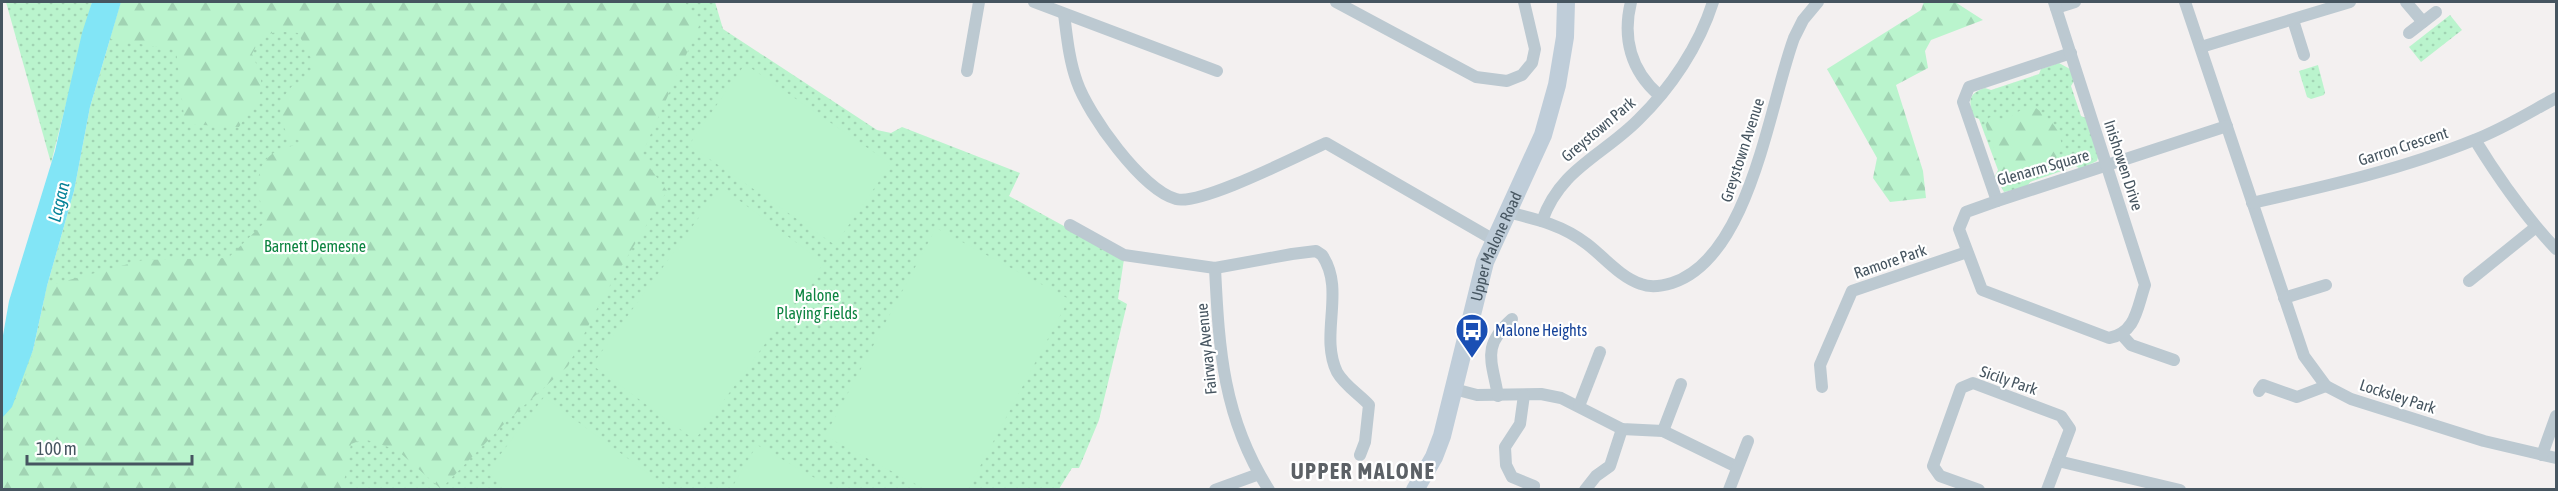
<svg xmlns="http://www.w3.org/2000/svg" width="2558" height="491" viewBox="0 0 2558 491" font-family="'Asap Condensed',sans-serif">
	<defs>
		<pattern id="grass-dots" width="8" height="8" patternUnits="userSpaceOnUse" patternTransform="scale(1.5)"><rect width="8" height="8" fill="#baf4cd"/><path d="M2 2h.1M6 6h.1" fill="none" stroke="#a1d3b3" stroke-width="1.8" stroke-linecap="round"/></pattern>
		<pattern id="forest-firs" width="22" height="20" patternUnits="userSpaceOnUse" patternTransform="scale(1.5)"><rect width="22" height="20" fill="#baf4cd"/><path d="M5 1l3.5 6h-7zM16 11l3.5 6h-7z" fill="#a1d3b3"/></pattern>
	</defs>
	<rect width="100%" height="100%" fill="#f3f0f0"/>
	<g fill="url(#grass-dots)">
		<path d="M6,2H92L51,163Z"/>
		<path d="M121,2H715L723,29L877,130L891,133L902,127L1020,173L1009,196L1124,259L1118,299L1127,304L1099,420L1079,468H1072L1059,489H2V418L33,350L47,286L74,191L90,107Z"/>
		<path d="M2450,15L2462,30L2421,62L2409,47Z"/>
		<path d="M2059,63L2070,69L2074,81L2071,86L2081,116L2086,118L2099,154L2097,161L2080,169L2076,166L2030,182L2027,187L2004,192L1995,176L1998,170L1979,119L1974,117C1968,102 1968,93 1985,88L1991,90L2039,74L2041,69Z"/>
		<path d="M2318,65L2325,92L2324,95L2311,99L2307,97L2299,71Z"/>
	</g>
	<g fill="url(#forest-firs)">
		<path d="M121,2H685L699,26L641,156L667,191L603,297L568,366L505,423L441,489L397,450L364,439L351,444L344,482L347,489H2V418C30,388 39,327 47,286L143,260L228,258L266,221C259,200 250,171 272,154C278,149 294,146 303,142L288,136L280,119L281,100L292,86L313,77L312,60L298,33C273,31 264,30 252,54C270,93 260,94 239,127L185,124L176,50L110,39Z"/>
		<path d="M1924,2H1955L1983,20L1931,40L1925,51L1928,68L1896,85L1923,171L1926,198L1890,202L1873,178L1877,158L1827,69L1921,10Z"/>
		<path d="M2030,104C2051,118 2077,143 2049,165C2037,175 2020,178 2007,187L2001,178V171L1985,123L1990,117L2001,123Z"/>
	</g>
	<g fill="#baf4cd">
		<path d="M745,64L891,164L835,245L689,145Z"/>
		<path d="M721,187L824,263L695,440L592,365Z"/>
		<path d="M936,228L1069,299L968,489H925L825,436Z"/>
		<path d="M544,397L664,485L661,489H510L487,472Z"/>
		<path d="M757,445L834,489H731Z"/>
	</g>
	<path fill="#82e5f6" d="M92,2H121L90,107L74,191L47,286L33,350L12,407L2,418V341L9,301L55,151L82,33Z"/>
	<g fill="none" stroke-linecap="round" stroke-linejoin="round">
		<g stroke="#bcc9d1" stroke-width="12">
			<path d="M1034,2L1217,71"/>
			<path d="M1336,2L1476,77L1507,81L1522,75L1532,63L1535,49L1524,2"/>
			<path d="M1631,2C1622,38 1631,71 1659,95"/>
			<path d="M2185,2L2304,356L2326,386L2351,399L2484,441L2556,458"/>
			<path d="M2406,2L2423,22"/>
			<path d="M2056,8L2075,2"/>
			<path d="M1064,14C1067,37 1069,60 1077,82C1088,114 1142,190 1176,199C1200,206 1299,155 1326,143L1494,240"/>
			<path d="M2293,20L2304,55"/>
			<path d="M2409,33L2436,12"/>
			<path d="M2201,47L2350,2"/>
			<path d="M2071,53L1969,87L1963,102L1997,201L2227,126"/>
			<path d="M967,71L979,2"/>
			<path d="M2475,140C2499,179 2525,216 2556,249"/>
			<path d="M1997,201L1966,212L1959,229L1982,290L2109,338C2136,333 2137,308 2145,285L2054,2"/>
			<path d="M2252,203C2327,186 2403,169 2474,140C2503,129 2530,112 2556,98"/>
			<path d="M1507,212C1536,219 1563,225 1587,244C1604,257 1620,277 1641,284C1651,288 1662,286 1672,283C1750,258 1769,106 1794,38L1803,20L1818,2"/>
			<path d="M1542,221C1560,169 1602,156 1638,120C1671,88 1699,46 1713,2"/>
			<path d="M1070,225L1124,255L1215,268L1292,254L1316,251L1322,255C1346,290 1319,335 1337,372C1344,385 1360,395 1369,405L1365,442L1360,455"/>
			<path d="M1215,268C1219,350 1223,418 1269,490"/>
			<path d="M2469,281L2536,227"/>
			<path d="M2284,298L2326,285"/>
			<path d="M2122,335L2131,345L2174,360"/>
			<path d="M1822,387L1820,365L1852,291L1967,252"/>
			<path d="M1454,389L1477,395L1541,394L1561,398L1622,429L1663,431L1737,467"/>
			<path d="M2259,391L2263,385L2297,397L2326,386"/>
			<path d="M1524,395L1520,424L1505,447L1506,465L1512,477L1534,486L1533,490"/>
			<path d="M1498,396C1492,360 1481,347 1512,319"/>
			<path d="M1579,406L1600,352"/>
			<path d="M1663,431L1681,384"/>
			<path d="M2542,455L2556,416"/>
			<path d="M2058,461L2180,490"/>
			<path d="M1215,490L1259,474"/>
			<path d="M1585,490L1596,476L1610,466L1622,429"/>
			<path d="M1729,490L1748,441"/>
			<path d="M1979,490L1940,476L1933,466L1961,388L1973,383L2061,416L2070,429L2047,490"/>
		</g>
		<path stroke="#bfcdd9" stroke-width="18" id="s1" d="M1415,490L1434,457L1442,436L1485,262L1543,135L1557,85L1565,37L1566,2"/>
	</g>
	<defs>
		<g id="bus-pin" transform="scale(1.725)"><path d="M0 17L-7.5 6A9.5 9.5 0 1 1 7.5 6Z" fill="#1a4fb4" stroke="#fff"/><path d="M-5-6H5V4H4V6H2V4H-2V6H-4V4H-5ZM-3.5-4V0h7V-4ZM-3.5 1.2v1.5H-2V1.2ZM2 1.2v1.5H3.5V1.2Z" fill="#fff"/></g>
	</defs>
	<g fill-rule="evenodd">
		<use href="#bus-pin" x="1472" y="330"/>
	</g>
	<g text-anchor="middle" stroke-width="4.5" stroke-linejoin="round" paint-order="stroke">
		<g font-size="16" fill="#465560" stroke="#fff">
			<text transform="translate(1598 129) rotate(-40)" y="6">Greystown Park</text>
			<text transform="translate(2403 146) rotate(-18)" y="6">Garron Crescent</text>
			<text transform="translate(1742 150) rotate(-72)" y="6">Greystown Avenue</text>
			<text transform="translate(2124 165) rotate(72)" y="6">Inishowen Drive</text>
			<text transform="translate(2043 167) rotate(-16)" y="6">Glenarm Square</text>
			<text dy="6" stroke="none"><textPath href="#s1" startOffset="258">Upper Malone Road</textPath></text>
			<text transform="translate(1890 261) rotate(-19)" y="6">Ramore Park</text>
			<text transform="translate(1206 349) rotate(-96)" y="6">Fairway Avenue</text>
			<text transform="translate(2009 380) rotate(19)" y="6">Sicily Park</text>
			<text transform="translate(2398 396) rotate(18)" y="6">Locksley Park</text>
		</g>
		<g font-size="16" fill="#0d8441" stroke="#fff">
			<text x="315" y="252">Barnett Demesne</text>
			<text x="817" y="301">Malone<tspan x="817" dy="18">Playing Fields</tspan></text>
		</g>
		<g font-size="16" fill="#164399" stroke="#fff" text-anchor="start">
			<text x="1495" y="336">Malone Heights</text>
		</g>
		<g font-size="18" font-style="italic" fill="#038197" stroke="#fff">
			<text transform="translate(59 202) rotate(-76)" y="6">Lagan</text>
		</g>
		<g font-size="22" font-weight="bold" letter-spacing="1.5" fill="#5c6166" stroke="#fff">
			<text x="1363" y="479">UPPER MALONE</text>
		</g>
	</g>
	<rect width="2558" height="491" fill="none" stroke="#465560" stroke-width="6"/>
	<path d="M27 455v9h165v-9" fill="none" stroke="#465560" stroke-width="3"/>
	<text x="36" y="455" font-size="18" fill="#465560" stroke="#ffffff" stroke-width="4.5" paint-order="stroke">100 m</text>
</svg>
